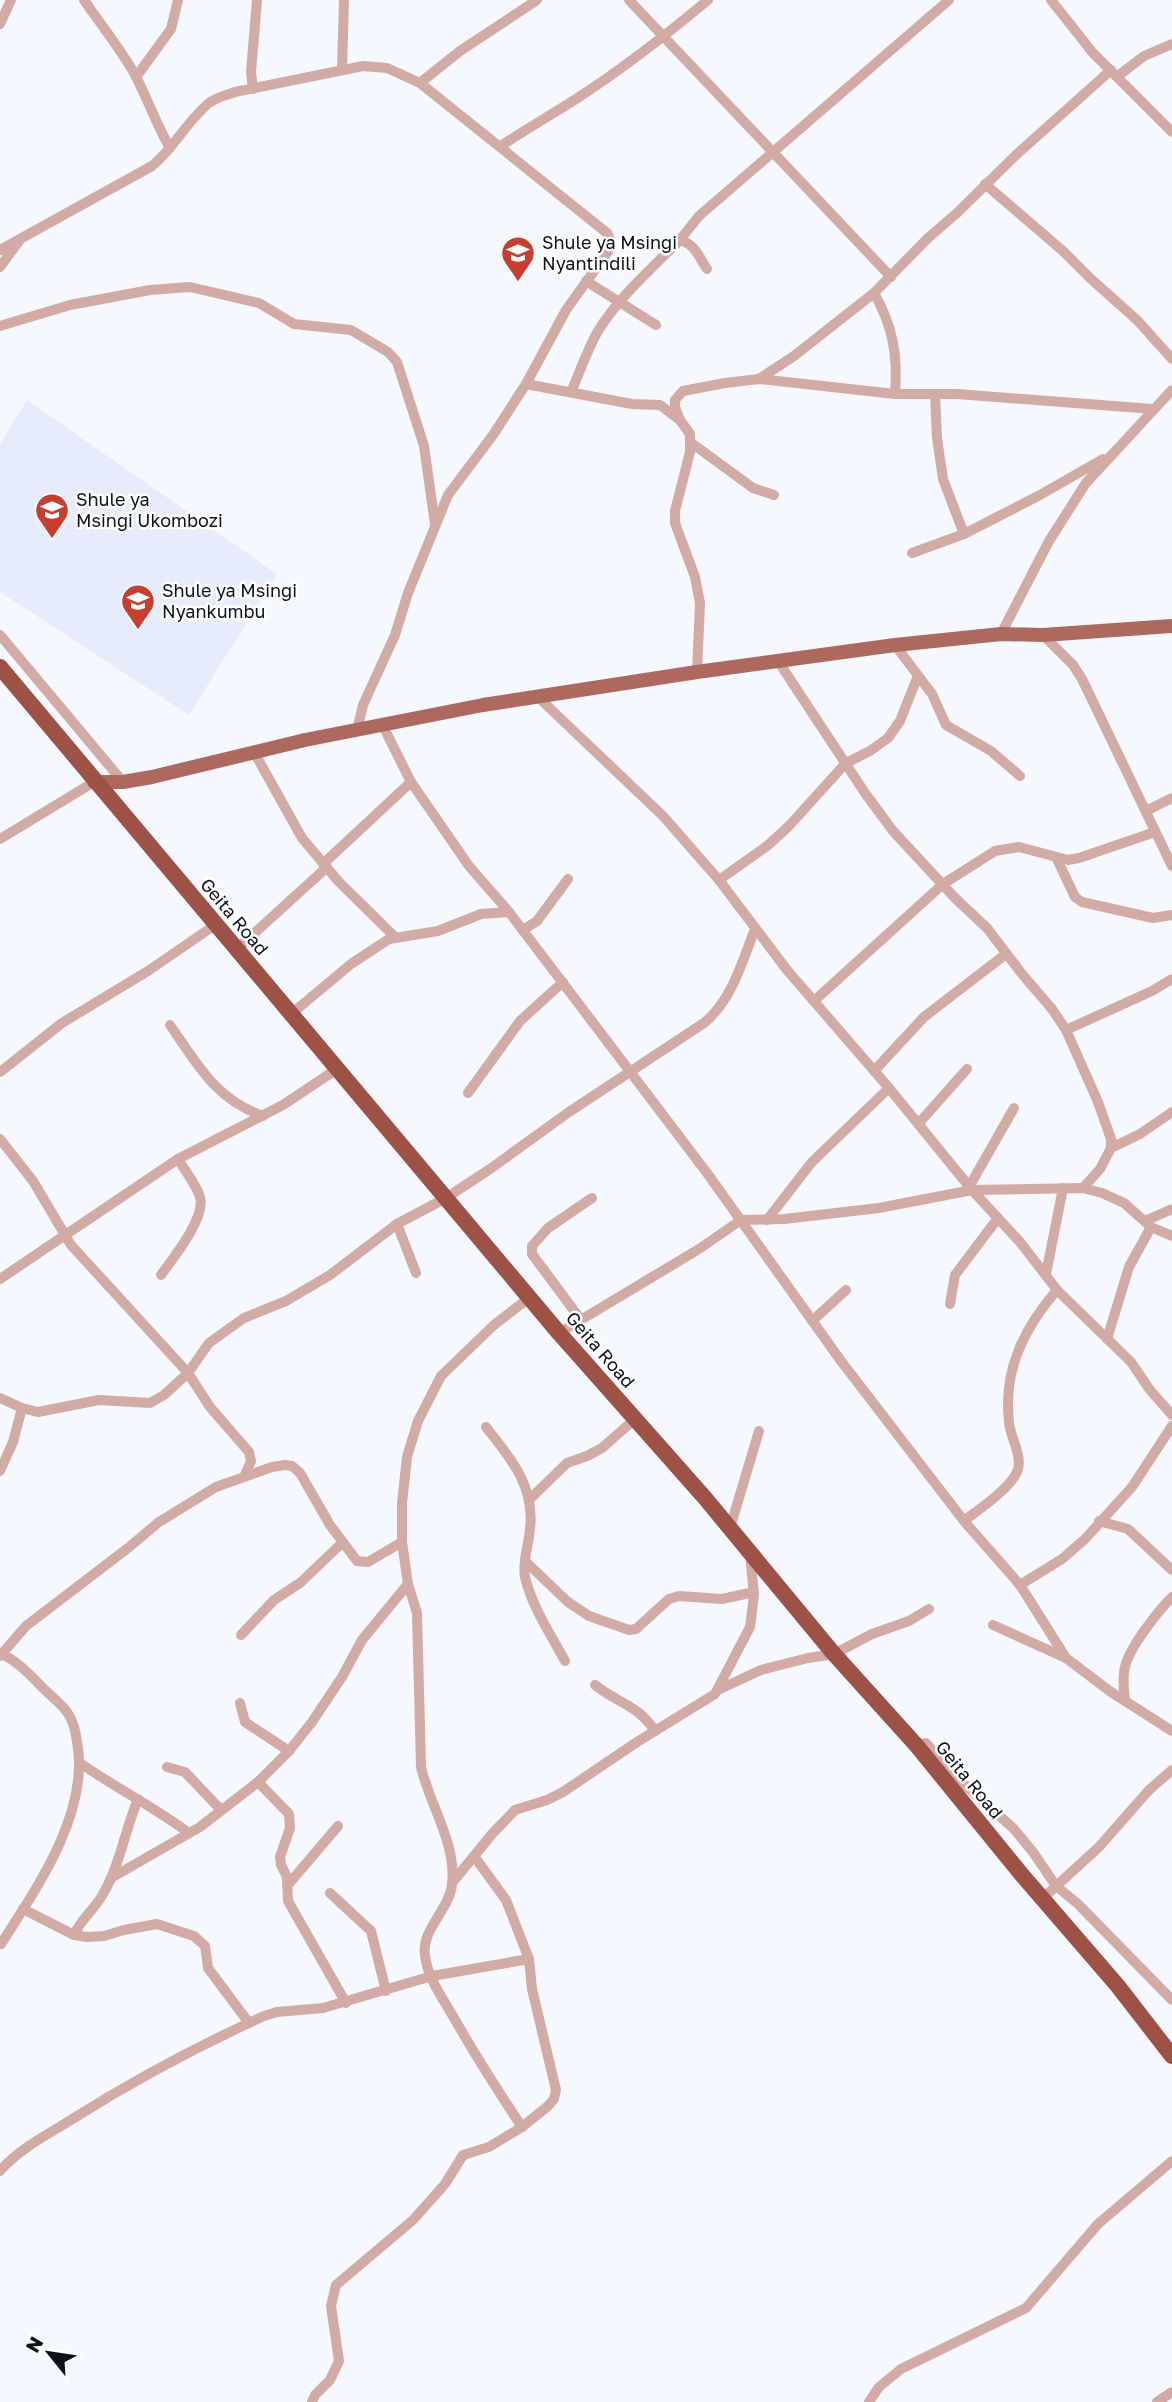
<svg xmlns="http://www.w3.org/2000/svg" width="1172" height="2402" viewBox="0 0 1172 2402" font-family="'Golos Text',sans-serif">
	<rect width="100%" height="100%" fill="#f5f8ff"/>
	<path fill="#e6ecfc" d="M27,400L277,574L189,715L0,592V444Z"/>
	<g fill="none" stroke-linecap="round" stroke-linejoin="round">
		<g stroke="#d2aba4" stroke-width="10">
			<path d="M84,0C101,25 119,47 134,73C147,97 156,124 170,148"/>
			<path d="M629,0L891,277"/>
			<path d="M1051,0L1093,53L1172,132"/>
			<path d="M0,24L11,0"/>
			<path d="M342,69L344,0"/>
			<path d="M1118,76L1144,56L1172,44"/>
			<path d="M136,77L171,29L178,0"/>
			<path d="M420,83L460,51L537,0"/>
			<path d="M253,89L251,72L257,0"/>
			<path d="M501,146C526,129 553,114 579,97C624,68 666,35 708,0"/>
			<path d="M985,184L1063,251L1090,278L1137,320L1172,359"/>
			<path d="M679,241L699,216L949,0"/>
			<path d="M0,250L152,166C174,148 187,121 209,103C217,97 227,95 235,92L363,66L387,68L420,83L607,233L611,241L609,250L566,310L526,384L493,435L448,495L408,593L395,635L363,705L357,730"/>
			<path d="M0,267L19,241"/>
			<path d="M586,281L656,325"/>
			<path d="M874,293C893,326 898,356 895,394"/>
			<path d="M0,326L70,305L150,290L190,287L259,303L294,324L351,330L388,352L397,362L424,446L435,524"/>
			<path d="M759,379L794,356L874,293L928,238L957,213L1016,155L1111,70"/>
			<path d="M526,384L632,404L660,405L680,420L690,434V452L675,511V523L695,577L700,603L697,672"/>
			<path d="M571,392C580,372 587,350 598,331C619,297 651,269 679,241C693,240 700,259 707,269"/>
			<path d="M935,394L937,438L943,479L964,534"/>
			<path d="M680,420L675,407V400L683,391L725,383L759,379L895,394H957L1153,409"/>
			<path d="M690,442L753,488L774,495"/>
			<path d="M912,553L964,534L1040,495L1103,459"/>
			<path d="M1001,634L1049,541L1086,483L1172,390"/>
			<path d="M0,635L123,782"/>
			<path d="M1043,635L1073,665L1082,679L1172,866"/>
			<path d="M895,645L932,694L946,725L991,751L1020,776"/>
			<path d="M778,661L865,793L893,831L956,899L987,928L1022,974L1052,1009L1066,1030L1098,1102L1111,1139V1148L1100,1169L1083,1188"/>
			<path d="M538,697L663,816L719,880L787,970L889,1088L972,1190L1020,1242L1057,1290L1131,1362L1150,1390L1172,1415"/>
			<path d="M383,726L411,782L469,866L509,912L707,1173L841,1361L964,1521L1020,1585L1066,1658"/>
			<path d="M254,752L302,838L339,882L395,937"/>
			<path d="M1146,811L1172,798"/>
			<path d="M0,839L94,782"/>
			<path d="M1056,857L1075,897L1082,902L1153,918L1172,915"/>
			<path d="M323,864L411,782"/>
			<path d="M719,880L767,846L788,827L846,763L870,751L888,738L900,721L917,678"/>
			<path d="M523,930L537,921L568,879"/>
			<path d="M236,950L326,868"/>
			<path d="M814,1001L943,884L995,851L1019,847L1068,860L1079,858L1155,832"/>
			<path d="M290,1015L351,964L389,939L438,931L481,914L509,912"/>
			<path d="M170,1025C198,1065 215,1099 263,1116"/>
			<path d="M1066,1030L1152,991L1172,979"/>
			<path d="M874,1071L924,1017L1006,954"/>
			<path d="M0,1072L62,1023L148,971L215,925"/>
			<path d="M468,1093L520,1021L563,982"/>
			<path d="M919,1123L967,1069"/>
			<path d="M0,1139L33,1181L71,1245L188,1373L210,1407L249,1452L251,1461L245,1475"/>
			<path d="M1111,1148L1140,1134L1172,1112"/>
			<path d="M969,1187L1014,1108"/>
			<path d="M767,1220L812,1162L889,1088"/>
			<path d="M1145,1221L1172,1209"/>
			<path d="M397,1224L416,1273"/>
			<path d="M1046,1274L1063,1188"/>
			<path d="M161,1275C173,1258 206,1218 200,1197C196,1184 185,1171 178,1159"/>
			<path d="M0,1279L178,1159L283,1105L337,1069"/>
			<path d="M950,1304L955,1275L998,1218"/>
			<path d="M581,1320L532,1254V1246L548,1228L592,1198"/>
			<path d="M812,1321L846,1290"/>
			<path d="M559,1333L699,1249L741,1220L784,1219L879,1208L972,1190L1083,1188L1102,1193L1124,1203L1151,1227L1172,1236"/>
			<path d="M1107,1339L1129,1267L1151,1227"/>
			<path d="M0,1398L22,1408L38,1412L99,1400L150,1403L164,1395L188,1373L209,1343L244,1318L286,1301L330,1275L397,1224L446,1198L490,1169L569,1112L704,1023C732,1000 742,962 755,929"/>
			<path d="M486,1427C511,1459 535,1486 530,1529C529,1544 522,1562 525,1577C532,1607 551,1635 565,1661"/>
			<path d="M0,1471L13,1442L22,1408"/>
			<path d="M530,1499L567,1463L587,1456L602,1448L635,1419"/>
			<path d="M964,1521C979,1509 1013,1487 1018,1469C1022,1454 1010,1437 1009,1422C1003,1370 1024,1328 1057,1290"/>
			<path d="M1099,1521L1128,1529L1172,1570"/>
			<path d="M730,1528L759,1431"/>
			<path d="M525,1561L568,1602L589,1616L629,1630L636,1629L669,1599L679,1596L722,1599L754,1592"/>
			<path d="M1020,1585L1062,1559L1085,1539L1132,1487L1172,1426"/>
			<path d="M993,1625L1066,1658L1111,1692L1172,1731"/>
			<path d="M241,1635L274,1600L300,1583L342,1543"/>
			<path d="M0,1653C18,1661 31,1676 45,1690C54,1699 65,1706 70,1717C76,1727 76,1738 78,1748C87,1817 36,1889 1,1944"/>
			<path d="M0,1656L26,1626L128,1548L159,1522L216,1487L272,1467L285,1465L292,1466L300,1473L330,1525L357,1561L368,1562L402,1542"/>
			<path d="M595,1685C619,1704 637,1704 655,1731"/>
			<path d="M720,1689L761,1670L808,1658L834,1654L872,1634L909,1621L929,1609"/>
			<path d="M1125,1701C1124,1690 1122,1678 1125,1667C1129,1648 1158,1611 1172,1597"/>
			<path d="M240,1703L245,1722L289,1751"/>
			<path d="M917,1746L926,1743L956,1777L1013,1828L1033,1852L1056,1886L1078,1904L1172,2000"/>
			<path d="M80,1763C116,1788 154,1807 189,1833"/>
			<path d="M167,1767L185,1772L221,1810"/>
			<path d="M258,1782L289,1814L290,1828L280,1857L281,1865L287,1877L288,1901L346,2003"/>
			<path d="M111,1878L200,1827L258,1782L289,1751L312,1722L342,1677L362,1640L408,1584"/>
			<path d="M452,1883L492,1834L515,1810L547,1800L563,1792L637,1742L715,1694L750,1627L754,1595L750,1554"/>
			<path d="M287,1886L338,1826"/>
			<path d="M330,1893L371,1931L386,1991"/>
			<path d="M1042,1899L1099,1847L1149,1790L1172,1770"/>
			<path d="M23,1909L74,1935L87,1937L104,1936L124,1930L157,1924L194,1936L205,1946L208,1968L249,2023"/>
			<path d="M74,1935C81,1919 95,1909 103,1894C120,1865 125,1830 138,1799"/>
			<path d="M522,2127C498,2091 475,2055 454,2018C443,1999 427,1977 425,1955C421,1930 449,1910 452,1885C457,1844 430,1806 421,1767L417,1613L408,1584L402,1542V1503L407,1457L418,1421L441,1376L494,1325L530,1297"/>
			<path d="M0,2171C20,2148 49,2134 74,2118C136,2079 198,2046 264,2016L277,2012L323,2008L432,1976L529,1959"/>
			<path d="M312,2402L315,2395L330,2380L339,2361L331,2306L336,2285L413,2220L445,2184L463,2155L489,2147L522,2127L548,2106L554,2099L556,2090L532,1989L529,1959L506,1900L474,1856"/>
			<path d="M869,2402L879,2387L901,2369L1026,2308L1098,2224L1172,2161"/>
			<path d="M1157,2402L1172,2392"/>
		</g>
		<path stroke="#ad695e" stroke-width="14" d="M94,782H123L152,777L305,740L483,705L697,672L895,645L1001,634L1043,635L1172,626"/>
		<path stroke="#9e5145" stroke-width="16" d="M0,667L559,1333L705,1498L834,1654L917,1746L1022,1875L1117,1985L1172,2056"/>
	</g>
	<defs>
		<g id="school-pin" transform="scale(1.75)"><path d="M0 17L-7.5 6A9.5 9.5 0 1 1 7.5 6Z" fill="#c93d2c" stroke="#fff"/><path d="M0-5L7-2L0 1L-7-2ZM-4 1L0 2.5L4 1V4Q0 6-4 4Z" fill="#fff"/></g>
	</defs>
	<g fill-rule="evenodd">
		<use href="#school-pin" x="518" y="253"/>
		<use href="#school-pin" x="52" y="510"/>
		<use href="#school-pin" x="138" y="601"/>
	</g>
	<g text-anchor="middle" stroke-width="5" stroke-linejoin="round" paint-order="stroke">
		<g font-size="18" fill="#0c101b" stroke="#fff" text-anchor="start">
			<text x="542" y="249">Shule ya Msingi<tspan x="542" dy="21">Nyantindili</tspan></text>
			<text x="76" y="506">Shule ya<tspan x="76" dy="21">Msingi Ukombozi</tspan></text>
			<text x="162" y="597">Shule ya Msingi<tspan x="162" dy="21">Nyankumbu</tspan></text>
		</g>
		<g font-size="18" fill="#0c101b" stroke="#fff">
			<text transform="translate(234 917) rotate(50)" y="6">Geita Road</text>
			<text transform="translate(600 1350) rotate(49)" y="6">Geita Road</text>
			<text transform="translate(969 1780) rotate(51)" y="6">Geita Road</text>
		</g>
	</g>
	<g transform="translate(49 2353) rotate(300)" stroke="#ffffff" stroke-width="5" paint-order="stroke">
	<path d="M0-5L12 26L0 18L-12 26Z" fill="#0c101b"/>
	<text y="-10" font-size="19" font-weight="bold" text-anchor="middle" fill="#0c101b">N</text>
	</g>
</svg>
